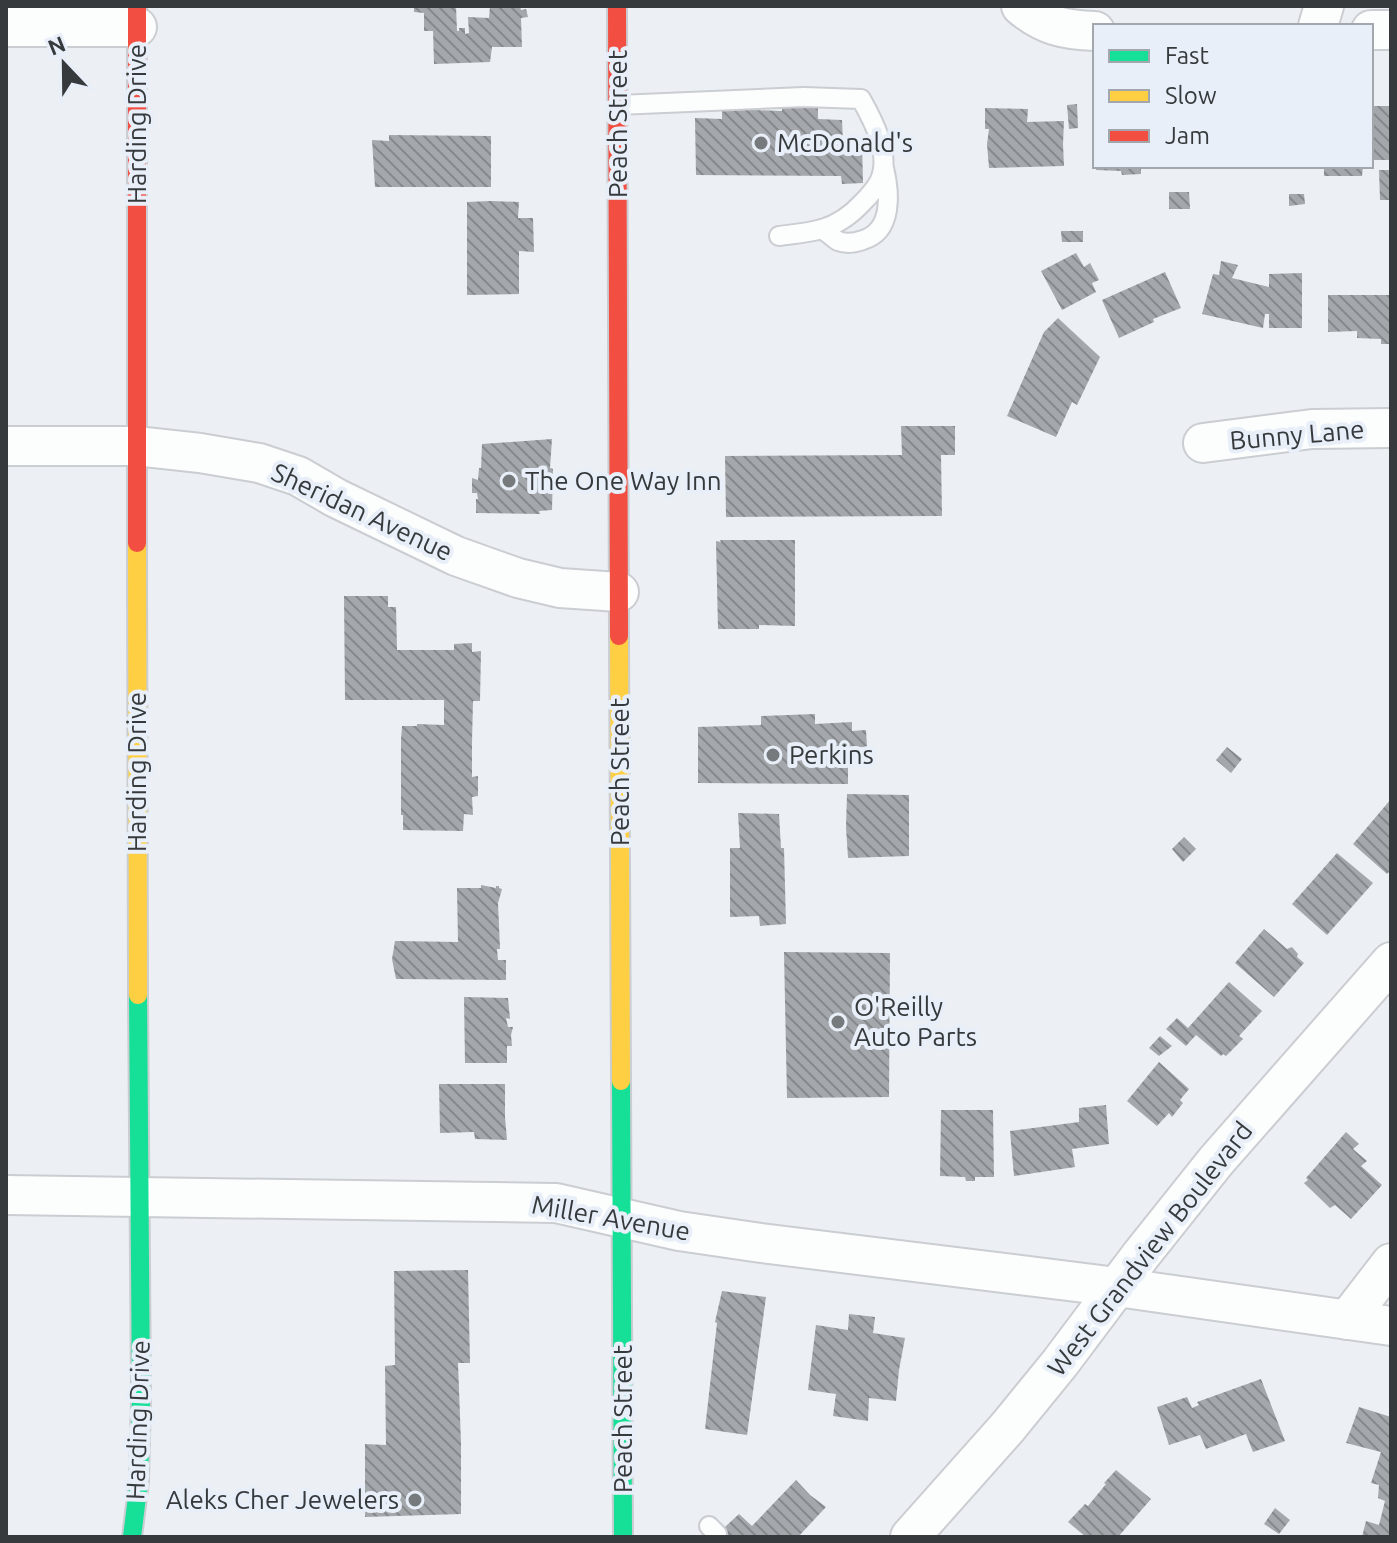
<svg xmlns="http://www.w3.org/2000/svg" width="1397" height="1543" viewBox="0 0 1397 1543" font-family="Ubuntu,sans-serif">
	<defs>
		<pattern id="building-back-hatch" width="6" height="6" patternUnits="userSpaceOnUse" patternTransform="scale(2)"><rect width="6" height="6" fill="#a4a7ab"/><path d="M-1 5l2 2M0 0l6 6M5-1l2 2" fill="none" stroke="#86898c"/></pattern>
	</defs>
	<rect width="100%" height="100%" fill="#ecf0f4"/>
	<g fill="url(#building-back-hatch)">
		<path d="M414,6H456L457,31H459V28H465V34L469,33L468,17L489,18L490,6H520L521,10L526,9L528,17L521,18L522,47H492L490,62L434,64L433,31H424V13L414,12Z"/>
		<path d="M818,102V119L842,120L843,142L862,141L863,183L842,184L841,176L696,175L695,118L722,119V107L754,103L753,110L782,111V108H785L784,103Z"/>
		<path d="M1077,104L1078,128L1069,129L1067,105Z"/>
		<rect x="1371" y="106" width="20" height="54"/>
		<path d="M985,108L1028,109L1027,122L1064,121L1063,144L1064,166L989,168L987,144L989,129H985Z"/>
		<path d="M389,135L491,136V187H375L372,140L389,141Z"/>
		<path d="M1096,166H1141V174L1122,175L1121,171L1096,170Z"/>
		<path d="M1324,166H1363L1362,176H1324Z"/>
		<path d="M1379,170H1391V200H1380Z"/>
		<path d="M1169,192H1189L1190,209H1169Z"/>
		<path d="M1289,194H1304L1305,204L1289,206Z"/>
		<path d="M491,201L519,202L518,218H533L534,252L519,251V294L467,295V202Z"/>
		<path d="M1061,231H1083V242H1062Z"/>
		<path d="M1076,253L1084,267L1090,263L1099,280L1092,283L1096,292L1062,310L1041,271Z"/>
		<path d="M1221,261L1238,265L1232,278L1269,287V274L1302,273V328H1269V314H1265L1263,328L1202,314L1213,274L1219,275Z"/>
		<path d="M1165,272L1181,308L1153,319L1154,322L1119,338L1102,300Z"/>
		<path d="M1328,295H1391V344H1381V339L1357,338V331L1328,332Z"/>
		<path d="M1058,318L1100,357L1077,405L1072,402L1056,437L1007,416L1044,332Z"/>
		<path d="M901,426H955V455H941L942,516L726,517L725,456L902,455Z"/>
		<path d="M552,439L550,468L553,469L552,510L539,511L540,514L476,513V499H478L477,493H472V478L478,480L479,468H481L482,444Z"/>
		<path d="M720,540H795V626L759,625V629H718L716,541L721,542Z"/>
		<path d="M344,596H388V607H396L397,650H454V644L472,643V652L481,651L480,701H473L472,742V777L478,776V796L472,797L473,815L464,814L463,831L403,830V815H401V740L402,726H417V724L444,725V700H345Z"/>
		<path d="M815,714V724L852,722V731L866,730L867,747H848V784L698,783V727L761,725V716Z"/>
		<path d="M1227,747L1242,759L1231,773L1216,760Z"/>
		<path d="M847,794L909,795V856L848,858L846,827Z"/>
		<path d="M1391,799V870L1387,874L1353,844Z"/>
		<path d="M738,813L779,814L781,848H784L786,924L760,926L759,916L730,917V848H740Z"/>
		<path d="M1184,837L1196,849L1183,862L1172,849Z"/>
		<path d="M1337,853L1373,883L1327,935L1292,904Z"/>
		<path d="M481,885L496,888V886H499V888L502,889L498,903L500,949H497L498,960H506V980L396,979L392,959L395,941L458,942L457,888H481Z"/>
		<path d="M1264,929L1287,949L1292,947L1298,954L1297,957L1304,963L1274,997L1235,963Z"/>
		<path d="M784,952L890,953L889,1097L787,1098Z"/>
		<path d="M1229,982L1262,1011L1239,1036L1243,1039L1226,1056L1223,1054L1221,1056L1196,1035L1186,1046L1166,1029L1177,1018L1188,1028Z"/>
		<path d="M464,997L508,998L510,1019L506,1018L508,1027H513L511,1035L512,1046H507V1063H465Z"/>
		<path d="M1160,1036L1172,1046L1159,1056L1149,1048Z"/>
		<path d="M1159,1062L1189,1089L1180,1100L1183,1103L1172,1117L1169,1113L1157,1126L1127,1101Z"/>
		<path d="M439,1084H505V1117L507,1140L475,1139L474,1132L440,1133Z"/>
		<path d="M1106,1105L1109,1144L1072,1149L1075,1167L1014,1176L1010,1131L1079,1122V1108Z"/>
		<path d="M941,1110H993L994,1177H975V1181H966L965,1177L940,1176Z"/>
		<path d="M1346,1132L1359,1144L1353,1149L1367,1161L1361,1166L1382,1185L1351,1219L1335,1205L1330,1208L1304,1183L1308,1180L1306,1178Z"/>
		<path d="M468,1270L470,1363H458L461,1443V1514L365,1517V1444L386,1445L385,1366L395,1365L394,1271Z"/>
		<path d="M722,1291L766,1297L747,1435L705,1429L717,1323L715,1322Z"/>
		<path d="M849,1314L875,1317L873,1333L905,1338L899,1370L896,1401L869,1398L868,1421L833,1416L836,1394L808,1390L816,1325L848,1330Z"/>
		<path d="M1261,1379L1285,1441L1253,1452L1246,1434L1206,1449L1200,1435L1169,1445L1157,1407L1187,1397L1192,1408L1199,1405L1197,1402Z"/>
		<path d="M1359,1407L1391,1417V1537H1362L1366,1521L1379,1525L1385,1501L1378,1498L1379,1485L1371,1483L1381,1452L1346,1443Z"/>
		<path d="M1116,1470L1151,1499L1118,1537H1086L1068,1522L1085,1504L1088,1506L1106,1484L1104,1483Z"/>
		<path d="M796,1480L810,1495L826,1507L798,1537H714L739,1514L752,1526Z"/>
		<path d="M1275,1508L1290,1520L1279,1534L1264,1524Z"/>
	</g>
	<g fill="none" stroke-linecap="round" stroke-linejoin="round">
		<g stroke="#cacdd1" stroke-width="22">
			<g id="lane">
				<path d="M618,105L804,97L861,99C874,122 892,156 879,182C875,189 869,196 863,202C852,214 839,224 822,229C808,233 793,234 779,236"/>
				<path d="M822,229C827,232 833,238 838,241C846,244 855,243 863,240C893,231 890,193 884,168"/>
				<path d="M709,1526L717,1534"/>
			</g>
		</g>
		<g stroke="#cacdd1" stroke-width="42">
			<g id="street">
				<path d="M1021,6C1045,26 1065,30 1095,31"/>
				<path d="M1318,26L1324,6"/>
				<path d="M6,27H137"/>
				<path d="M1371,30H1391"/>
				<path d="M1203,443L1312,429L1391,428"/>
				<path d="M6,446H136L200,453L259,463L298,476L336,498L456,556L518,578L560,588L619,592"/>
				<path d="M6,1195L556,1203L679,1231L761,1243L1117,1287L1391,1326"/>
				<path d="M1347,1320L1391,1263"/>
				<path d="M910,1537L1007,1428L1060,1363L1141,1255L1216,1161L1391,962"/>
			</g>
		</g>
		<g stroke="#cacdd1" stroke-width="22">
			<g id="fast">
				<path d="M621,1081L623,1537"/>
				<path d="M132,1537L139,1481L141,1397L138,995"/>
			</g>
		</g>
		<g stroke="#cacdd1" stroke-width="22">
			<g id="slow">
				<path d="M137,543L138,995"/>
				<path d="M619,636L621,1081"/>
			</g>
		</g>
		<g stroke="#cacdd1" stroke-width="22">
			<g id="jam">
				<path d="M137,6V543"/>
				<path d="M617,6L619,636"/>
			</g>
		</g>
		<use href="#lane" stroke="#fcfdfd" stroke-width="18"/>
		<use href="#street" stroke="#fcfdfd" stroke-width="38"/>
		<use href="#fast" stroke="#16e098" stroke-width="18"/>
		<use href="#slow" stroke="#ffcf43" stroke-width="18"/>
		<use href="#jam" stroke="#f24e42" stroke-width="18"/>
	</g>
	<g fill="#767a7d" stroke="#e8eff8" stroke-width="3">
		<circle cx="761" cy="143" r="8"/>
		<circle cx="509" cy="481" r="8"/>
		<circle cx="773" cy="755" r="8"/>
		<circle cx="838" cy="1022" r="8"/>
		<circle cx="415" cy="1500" r="8"/>
	</g>
	<g text-anchor="middle" stroke-width="8" stroke-linejoin="round" paint-order="stroke">
		<g font-size="26" fill="#373a3d" stroke="#e8eff8">
			<text transform="translate(137 124) rotate(-90)" y="9">Harding Drive</text>
			<text transform="translate(618 124) rotate(-90)" y="9">Peach Street</text>
			<text transform="translate(1297 435) rotate(-5)" y="9">Bunny Lane</text>
			<text transform="translate(362 512) rotate(25)" y="9">Sheridan Avenue</text>
			<text transform="translate(137 772) rotate(-90)" y="9">Harding Drive</text>
			<text transform="translate(620 772) rotate(-90)" y="9">Peach Street</text>
			<text transform="translate(611 1218) rotate(10)" y="9">Miller Avenue</text>
			<text transform="translate(1150 1249) rotate(-52)" y="9">West Grandview Boulevard</text>
			<text transform="translate(623 1419) rotate(-90)" y="9">Peach Street</text>
			<text transform="translate(138 1420) rotate(-88)" y="9">Harding Drive</text>
		</g>
		<g font-size="26" fill="#373a3d" stroke="#e8eff8" text-anchor="start">
			<text x="777" y="152">McDonald's</text>
			<text x="525" y="490">The One Way Inn</text>
			<text x="789" y="764">Perkins</text>
			<text x="854" y="1016">O'Reilly<tspan x="854" dy="30">Auto Parts</tspan></text>
			<text x="399" y="1509" text-anchor="end">Aleks Cher Jewelers</text>
		</g>
	</g>
	<rect width="1397" height="1543" fill="none" stroke="#373a3d" stroke-width="16"/>
	<rect x="1093" y="24" width="280" height="144" fill="#e8eff8" stroke="#a1a7ad" stroke-width="2"/>
	<rect x="1109" y="50" width="40" height="12" fill="#16e098" stroke="#a1a7ad" stroke-width="2"/>
	<text x="1165" y="64" font-size="24" fill="#373a3d">Fast</text>
	<rect x="1109" y="90" width="40" height="12" fill="#ffcf43" stroke="#a1a7ad" stroke-width="2"/>
	<text x="1165" y="104" font-size="24" fill="#373a3d">Slow</text>
	<rect x="1109" y="130" width="40" height="12" fill="#f24e42" stroke="#a1a7ad" stroke-width="2"/>
	<text x="1165" y="144" font-size="24" fill="#373a3d">Jam</text>
	<g transform="translate(64 64) rotate(338)" stroke="#e8eff8" stroke-width="6" paint-order="stroke">
	<path d="M0-6L14 30L0 20L-14 30Z" fill="#373a3d"/>
	<text y="-12" font-size="22" font-weight="bold" text-anchor="middle" fill="#373a3d">N</text>
	</g>
</svg>
